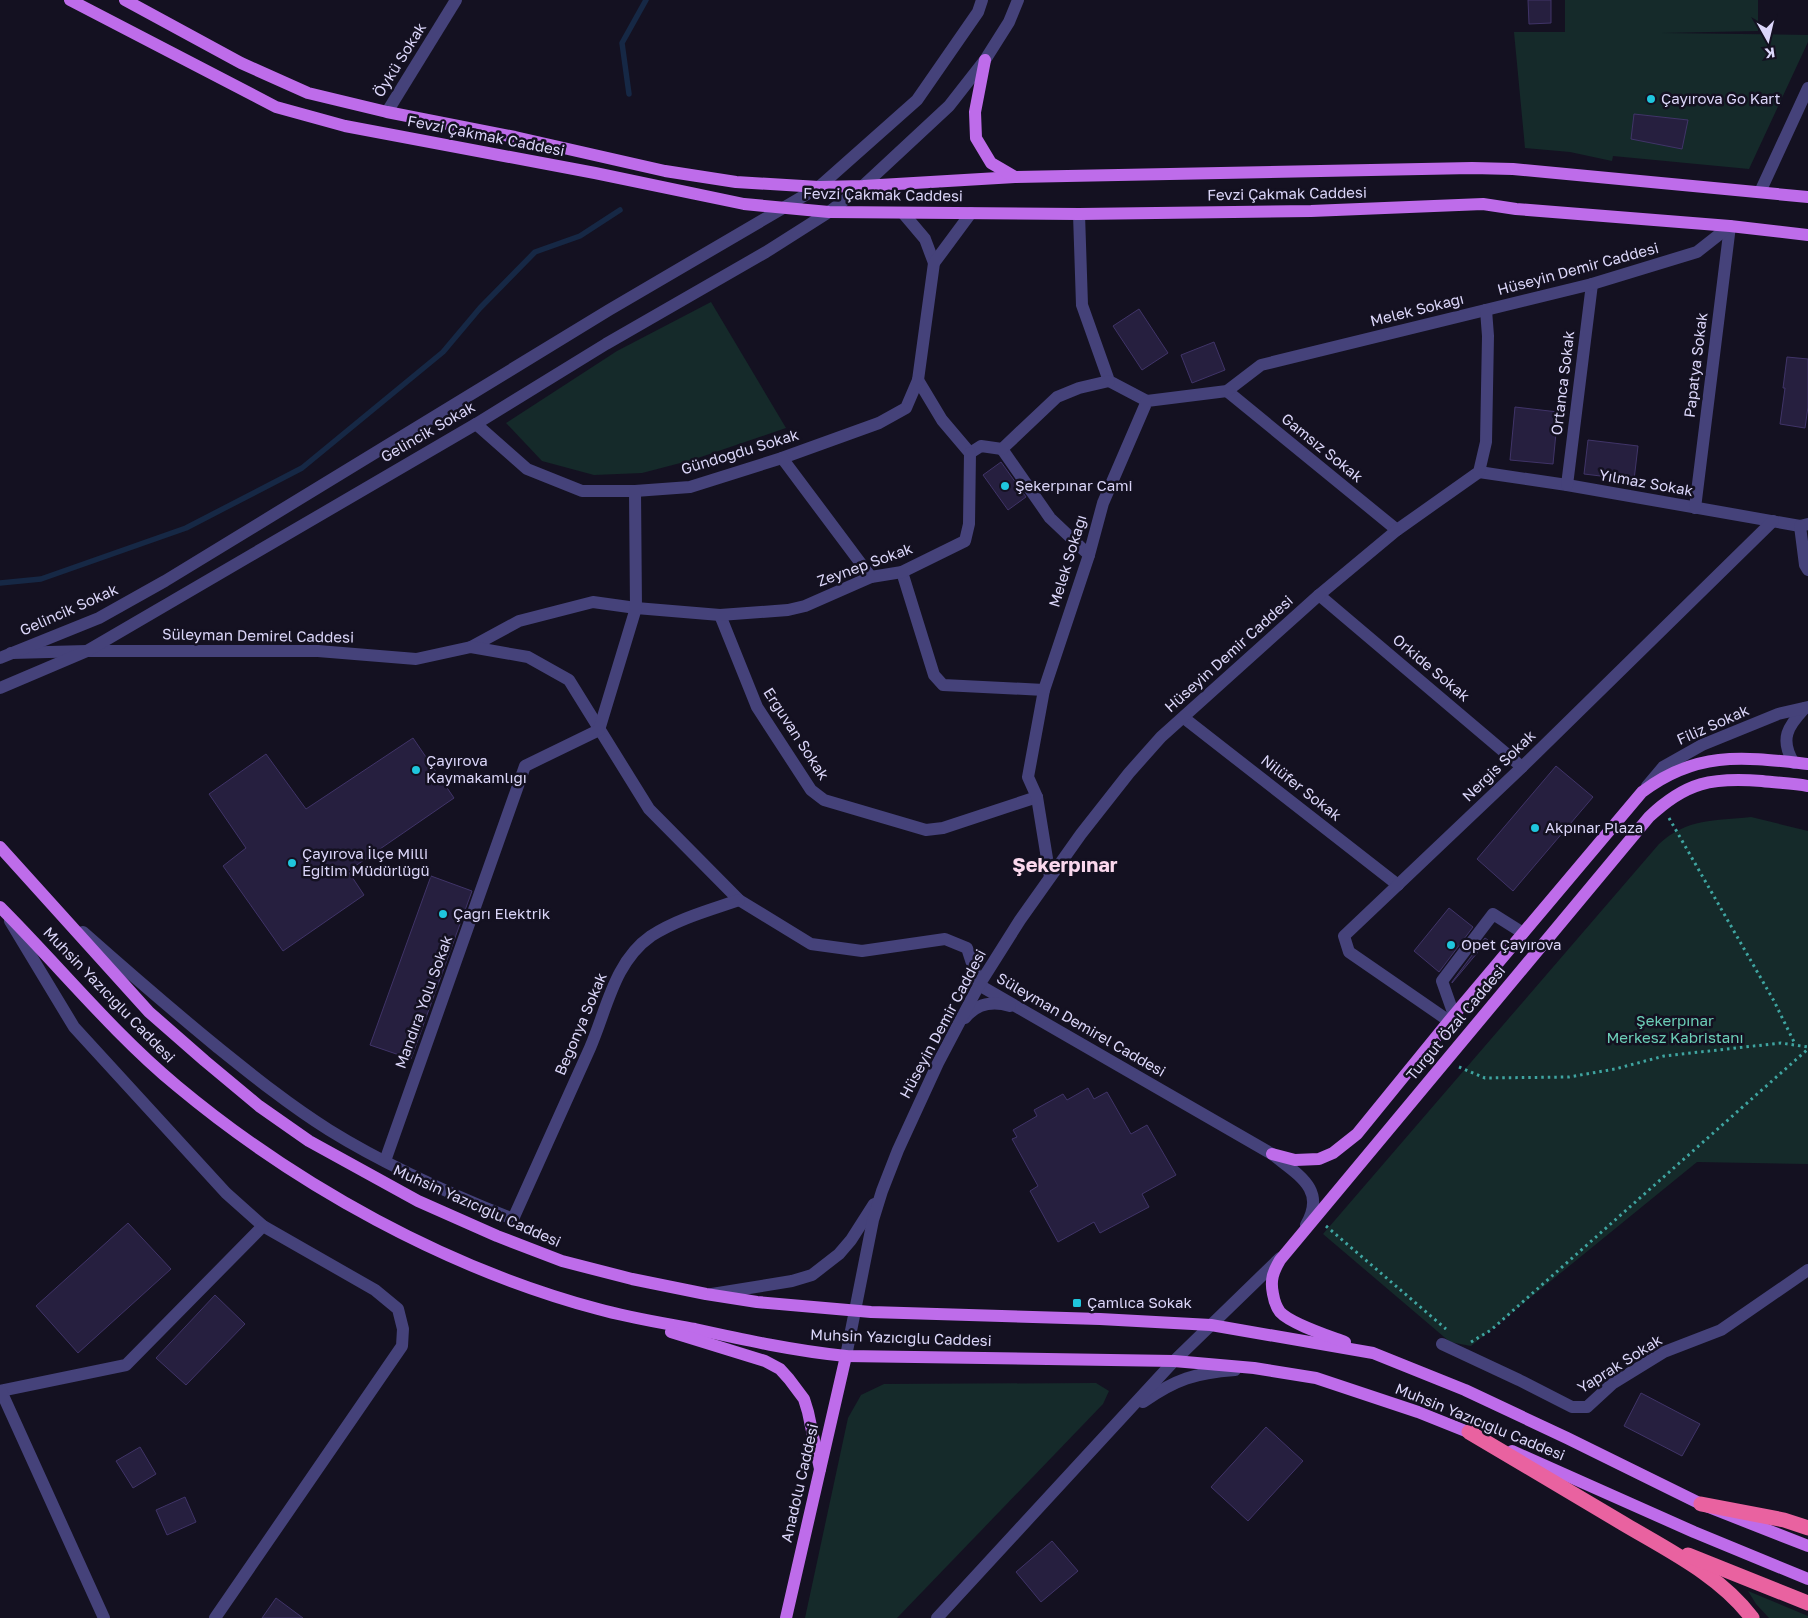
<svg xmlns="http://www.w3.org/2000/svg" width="1808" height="1618" viewBox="0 0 1808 1618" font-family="'Golos Text',sans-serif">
	<rect width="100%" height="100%" fill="#141121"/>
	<g fill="#152a2a">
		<path d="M1565,0H1758V31L1662,33L1808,35V42L1749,169L1613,156L1612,161L1570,152L1525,148L1514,32H1565Z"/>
		<path d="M711,302L786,428L692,460L642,473L594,475L542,461L506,423L617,351Z"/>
		<path d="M1751,817L1808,831V1164L1697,1162L1471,1346L1450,1342L1323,1234L1659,844C1687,818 1715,821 1751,817Z"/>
		<path d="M1096,1383L1109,1391L1103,1404L897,1618H805L848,1418L861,1395L884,1384Z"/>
		<path d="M1748,1591L1808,1616V1618H1769L1756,1604Z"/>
	</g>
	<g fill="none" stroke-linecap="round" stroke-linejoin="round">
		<g stroke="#162845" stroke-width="5.5">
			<path d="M629,94L622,43L646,0"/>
			<path d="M0,583L41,579L186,528L302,468L443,352L480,308L535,252L580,236L620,210"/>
		</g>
	</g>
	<g fill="#261f3f" stroke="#403468">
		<path d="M1528,0H1551V23L1529,24Z"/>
		<path d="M1634,114L1688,120L1682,149L1631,139Z"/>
		<path d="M1139,309L1168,353L1142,370L1113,326Z"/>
		<path d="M1214,342L1225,370L1192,383L1181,355Z"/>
		<path d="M1787,357L1808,359V407L1805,428L1780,424L1785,388H1783Z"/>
		<path d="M1515,407L1558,412L1553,464L1510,460Z"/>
		<path d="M1588,440L1638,446L1634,480L1584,474Z"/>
		<path d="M1001,462L1026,497L1008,510L983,475Z"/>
		<path d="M413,738L454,798L348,871L364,895L283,951L223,866L246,848L209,794L266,754L306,809Z"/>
		<path d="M1556,766L1593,797L1513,891L1477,859Z"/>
		<path d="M431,876L472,891L411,1059L370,1045Z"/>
		<path d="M1449,908L1473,927L1439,972L1414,951Z"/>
		<path d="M1485,938L1488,940L1452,983V982Z"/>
		<path d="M1088,1088L1094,1099L1107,1092L1131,1134L1147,1125L1176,1175L1142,1194L1149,1207L1100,1233L1094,1222L1058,1242L1030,1191L1038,1186L1012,1139L1017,1137L1013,1130L1037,1116L1034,1110L1063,1094L1067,1100Z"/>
		<path d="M128,1223L171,1269L78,1353L36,1306Z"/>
		<path d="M215,1295L245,1324L186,1385L156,1358Z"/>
		<path d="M1641,1393L1700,1424L1682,1456L1624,1426Z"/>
		<path d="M1266,1427L1303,1461L1248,1521L1211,1487Z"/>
		<path d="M140,1447L156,1474L133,1488L116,1461Z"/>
		<path d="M185,1497L196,1522L167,1535L156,1510Z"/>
		<path d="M1052,1541L1078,1571L1041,1602L1016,1572Z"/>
		<path d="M276,1598L303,1618H262Z"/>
	</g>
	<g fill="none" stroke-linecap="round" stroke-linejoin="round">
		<g stroke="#3fa5a1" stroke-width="3" stroke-dasharray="2.5 4" stroke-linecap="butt">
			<path d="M1669,818L1774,1001L1795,1044"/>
			<path d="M1459,1067L1485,1078L1569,1077L1615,1069L1664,1056L1781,1043L1808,1047"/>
			<path d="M1326,1226L1446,1329"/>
			<path d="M1471,1342L1491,1330L1808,1049"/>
		</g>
		<g stroke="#45427a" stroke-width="12">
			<path d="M387,112L456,0"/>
			<path d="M1760,192L1808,88"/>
			<path d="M903,213L925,239L934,263"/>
			<path d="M1079,214L1082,305L1109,381L1147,401"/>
			<path d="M918,380L942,420L970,453"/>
			<path d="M1227,391L1397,530"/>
			<path d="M476,424L527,469L582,491H635L690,487L782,458L879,423L906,408L918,380L934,263L971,213"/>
			<path d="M1002,449L1050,518L1089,555"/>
			<path d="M970,453L981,446L1002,449L1057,397L1079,388L1109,381"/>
			<path d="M782,458L871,577"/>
			<path d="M1479,472L1567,485L1800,526L1808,524"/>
			<path d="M1567,485L1592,284"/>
			<path d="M1695,508L1730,226"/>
			<path d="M1800,526L1805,565L1808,570"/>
			<path d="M902,572L934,675L943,685L1044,690"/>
			<path d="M1319,595L1522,767"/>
			<path d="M720,615L757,707L811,790L824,800L926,830L943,828L1037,797"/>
			<path d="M471,647L519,621L593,602L636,608L720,615L788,610L805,606L871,577L902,572L965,541L969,524L970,453"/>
			<path d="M11,653L87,651H318L416,659L471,647L528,657L569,680L649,809L739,900L811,944L862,951L945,939L967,948L979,985L1272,1154C1298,1175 1327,1189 1306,1225"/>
			<path d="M0,658L99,618L165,581L609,310L819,187L917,100L978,12L982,0"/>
			<path d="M0,688L87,651L476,424L606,344L766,252L829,212L863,186L949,106L985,60L1009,22L1018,0"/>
			<path d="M1184,718L1398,885"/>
			<path d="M1794,763C1779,739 1788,726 1805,708"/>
			<path d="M1647,786L1663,767L1702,745L1778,714L1808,707"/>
			<path d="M1050,877L1037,797L1028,777L1044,690L1089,555L1103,503L1147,401L1227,391L1261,365L1592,284L1697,252L1730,226"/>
			<path d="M10,921L74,1027L226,1193L263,1226L375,1290L398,1309L403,1329L402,1346L215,1618"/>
			<path d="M83,932C127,971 171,1009 216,1046C252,1075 289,1105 329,1130C387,1166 450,1194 513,1219C539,1162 564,1105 590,1048C607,1009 614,962 651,936C677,919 710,910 739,900"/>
			<path d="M1454,1015L1442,981L1493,914L1523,933"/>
			<path d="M965,1018C977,1003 993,1001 1010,1006"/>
			<path d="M1449,1021L1349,952L1344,936L1522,767L1773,521"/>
			<path d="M385,1161L525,766L599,730L636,608L635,491"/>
			<path d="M712,1294L792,1281L812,1275L839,1254L851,1240L874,1204"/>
			<path d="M1442,1344L1519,1380L1572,1407H1587L1612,1384L1664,1352L1721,1330L1808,1270"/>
			<path d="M846,1356L873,1220L882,1191L898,1150L938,1063L979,985L1020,920L1081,834L1129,773L1161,737L1319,595L1397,530L1479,472L1486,442L1488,336L1486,310"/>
			<path d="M0,1391L126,1365L263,1226"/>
			<path d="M1,1391L104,1618"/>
			<path d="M1143,1402C1176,1379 1195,1373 1235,1370"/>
			<path d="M937,1618L1174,1361L1280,1258"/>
		</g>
		<g stroke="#be6cea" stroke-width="12">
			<path d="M70,0L276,107L345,126L595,173L744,204L829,212L1079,214L1311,211L1483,204L1516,209L1730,226L1808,235"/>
			<path d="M125,0L241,63L308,93L387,112L515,137L665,171L736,182L819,187L863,186L1015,177L1472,168L1513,169L1808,197"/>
			<path d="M985,60L975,112L976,138L991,163L1015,177"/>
			<path d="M0,847L149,1012L205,1061L259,1106L309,1141L418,1201L497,1236L562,1261L632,1279L706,1294L757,1302L871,1312L1100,1319L1211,1325L1373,1353L1465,1390L1567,1438L1701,1504L1808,1546"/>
			<path d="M0,907C59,966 113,1033 177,1086C297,1186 448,1269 598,1309C630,1318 663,1323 695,1329C745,1340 795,1351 846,1356L1174,1361L1254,1368L1316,1378L1418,1412L1478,1436"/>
			<path d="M1272,1154L1295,1160L1319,1159L1333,1153L1357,1134L1449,1021L1642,792C1697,750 1744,757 1808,764"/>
			<path d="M671,1332L765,1361L780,1369L789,1379L804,1399L808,1412L820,1469"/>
			<path d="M1345,1342C1329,1336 1291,1324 1280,1312C1277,1308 1274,1300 1273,1294C1270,1280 1273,1272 1280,1260L1649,817C1686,782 1712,777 1762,781C1777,783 1793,783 1808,786"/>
			<path d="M1512,1451L1694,1532L1808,1579"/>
			<path d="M786,1618L846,1356"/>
		</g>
		<g stroke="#e962a0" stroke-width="15">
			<path d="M1469,1432C1520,1462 1572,1493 1624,1524C1668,1550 1721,1576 1752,1618"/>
			<path d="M1701,1504L1784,1520L1808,1528"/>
			<path d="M1688,1555L1808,1603"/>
		</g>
	</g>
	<g fill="#1fc6dd" stroke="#141121" stroke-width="2">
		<circle cx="1651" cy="99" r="5"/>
		<circle cx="1005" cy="486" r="5"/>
		<circle cx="416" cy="770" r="5"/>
		<circle cx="1535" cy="828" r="5"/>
		<circle cx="292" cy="863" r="5"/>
		<circle cx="443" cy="914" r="5"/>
		<circle cx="1451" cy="945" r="5"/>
		<rect x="1072" y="1298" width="10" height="10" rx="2.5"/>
	</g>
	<g text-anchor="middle" stroke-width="5" stroke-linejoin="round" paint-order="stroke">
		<g font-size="15" fill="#dbd6f9" stroke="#141121">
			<text transform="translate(400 60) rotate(-58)" y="5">Öykü Sokak</text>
			<text transform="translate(486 136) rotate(11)" y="5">Fevzi Çakmak Caddesi</text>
			<text transform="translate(1287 194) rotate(-1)" y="5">Fevzi Çakmak Caddesi</text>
			<text transform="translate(883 195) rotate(1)" y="5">Fevzi Çakmak Caddesi</text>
			<text transform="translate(1578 269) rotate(-15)" y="5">Hüseyin Demir Caddesi</text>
			<text transform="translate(1417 310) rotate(-14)" y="5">Melek Sokağı</text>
			<text transform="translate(1696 365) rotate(-83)" y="5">Papatya Sokak</text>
			<text transform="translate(1563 383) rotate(-83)" y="5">Ortanca Sokak</text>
			<text transform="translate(428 432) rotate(-30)" y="5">Gelincik Sokak</text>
			<text transform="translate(1322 448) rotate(39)" y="5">Gamsız Sokak</text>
			<text transform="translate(740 452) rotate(-17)" y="5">Gündoğdu Sokak</text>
			<text transform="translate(1646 483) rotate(10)" y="5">Yılmaz Sokak</text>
			<text transform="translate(1068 561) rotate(-73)" y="5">Melek Sokağı</text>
			<text transform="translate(865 565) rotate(-20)" y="5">Zeynep Sokak</text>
			<text transform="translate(69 610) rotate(-24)" y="5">Gelincik Sokak</text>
			<text transform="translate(258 636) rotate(1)" y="5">Süleyman Demirel Caddesi</text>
			<text transform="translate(1229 654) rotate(-42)" y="5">Hüseyin Demir Caddesi</text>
			<text transform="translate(1431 668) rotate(40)" y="5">Orkide Sokak</text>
			<text transform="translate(1713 725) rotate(-24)" y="5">Filiz Sokak</text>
			<text transform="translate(796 734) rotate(57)" y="5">Erguvan Sokak</text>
			<text transform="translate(1499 766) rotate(-44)" y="5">Nergis Sokak</text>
			<text transform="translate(1301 788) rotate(38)" y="5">Nilüfer Sokak</text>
			<text transform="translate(109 995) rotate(46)" y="5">Muhsin Yazıcığlu Caddesi</text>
			<text transform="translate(424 1002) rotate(-70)" y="5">Mandıra Yolu Sokak</text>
			<text transform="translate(1456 1023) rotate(-50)" y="5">Turgut Özal Caddesi</text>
			<text transform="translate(581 1024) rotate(-67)" y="5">Begonya Sokak</text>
			<text transform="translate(943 1024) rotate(-62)" y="5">Hüseyin Demir Caddesi</text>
			<text transform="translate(1081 1025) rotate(30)" y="5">Süleyman Demirel Caddesi</text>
			<text transform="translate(477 1206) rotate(24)" y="5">Muhsin Yazıcığlu Caddesi</text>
			<text transform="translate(901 1338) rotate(2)" y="5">Muhsin Yazıcığlu Caddesi</text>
			<text transform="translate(1620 1364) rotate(-32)" y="5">Yaprak Sokak</text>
			<text transform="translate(1480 1422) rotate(22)" y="5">Muhsin Yazıcığlu Caddesi</text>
			<text transform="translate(800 1483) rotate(-77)" y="5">Anadolu Caddesi</text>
		</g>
		<g font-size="15" fill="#dbd6f9" stroke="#141121" text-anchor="start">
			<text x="1661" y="104">Çayırova Go Kart</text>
			<text x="1015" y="491">Şekerpınar Cami</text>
			<text x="426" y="766">Çayırova<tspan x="426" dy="17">Kaymakamlığı</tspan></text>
			<text x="1545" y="833">Akpınar Plaza</text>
			<text x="302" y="859">Çayırova İlçe Milli<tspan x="302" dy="17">Eğitim Müdürlüğü</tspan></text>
			<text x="453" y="919">Çağrı Elektrik</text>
			<text x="1461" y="950">Opet Çayırova</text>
			<text x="1087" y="1308">Çamlıca Sokak</text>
		</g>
		<g font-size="15" fill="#6ccfb8" stroke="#141121">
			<text x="1675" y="1026">Şekerpınar<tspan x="1675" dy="17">Merkesz Kabristanı</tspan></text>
		</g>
		<g font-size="20" font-weight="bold" fill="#fad8ed" stroke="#141121">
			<text x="1065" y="872">Şekerpınar</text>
		</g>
	</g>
	<g transform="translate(1768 40) rotate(172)" stroke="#141121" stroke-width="4" paint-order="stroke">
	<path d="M0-4L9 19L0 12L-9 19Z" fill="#dbd6f9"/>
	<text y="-8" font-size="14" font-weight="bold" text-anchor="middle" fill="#dbd6f9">K</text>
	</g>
</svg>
